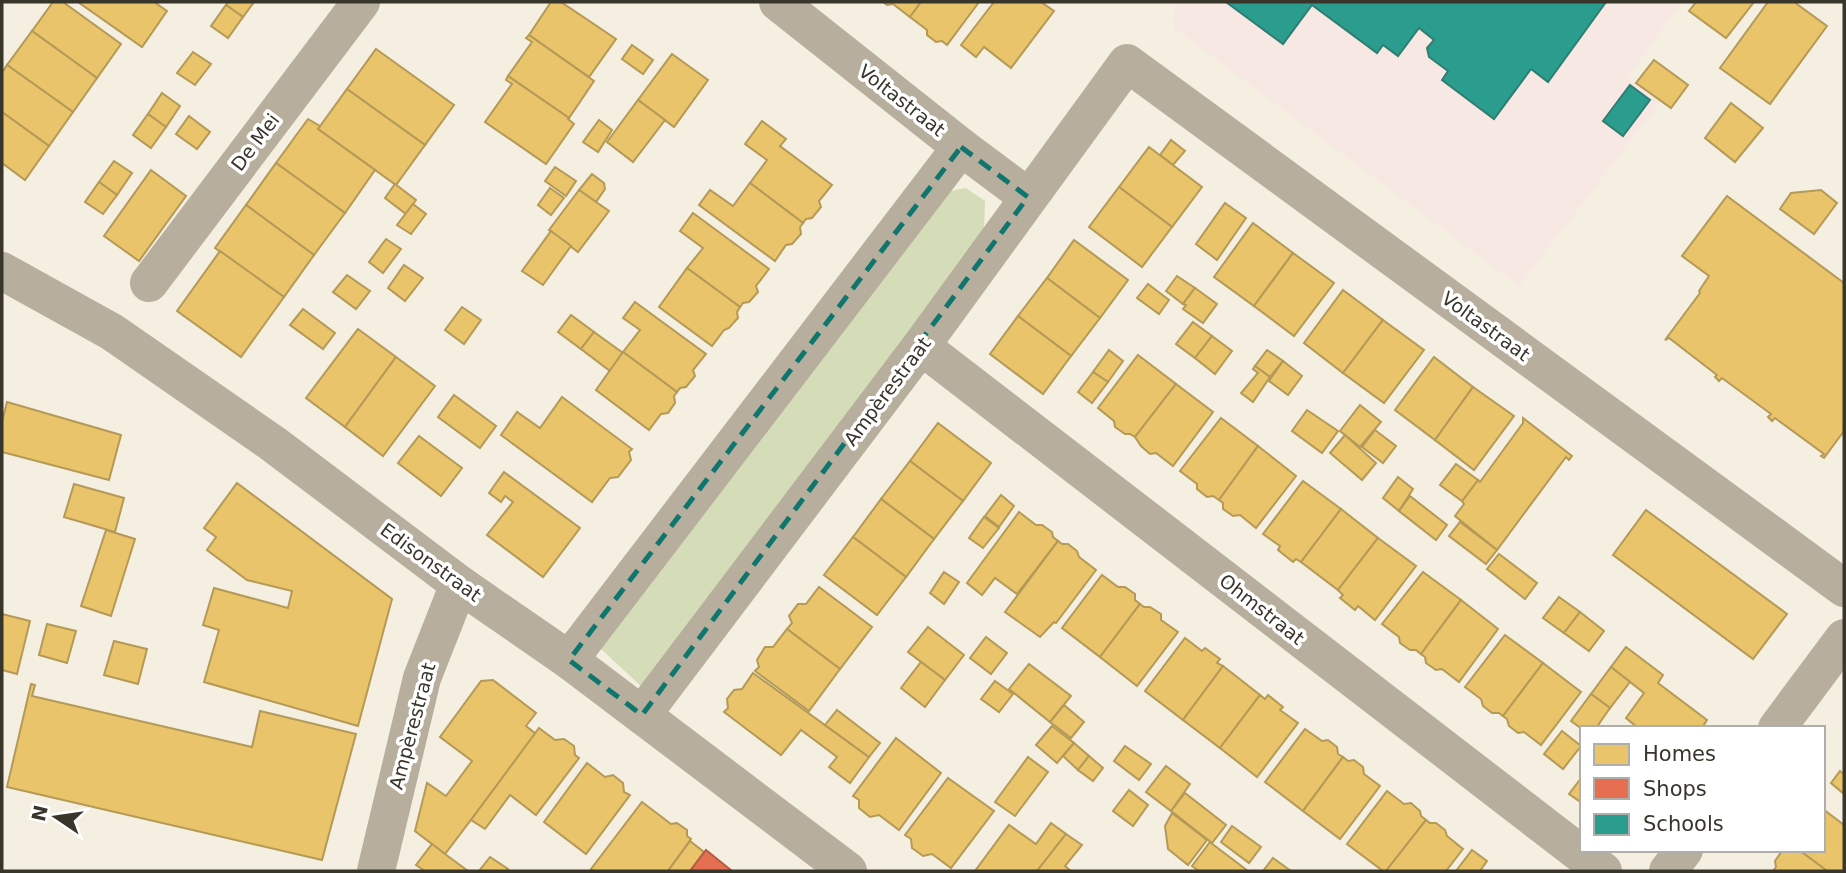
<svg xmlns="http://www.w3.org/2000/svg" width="1846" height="873" viewBox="0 0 1846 873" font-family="'DejaVu Sans',sans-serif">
	<rect width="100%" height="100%" fill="#f4efe0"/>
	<path fill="#f8e8e4" d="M1180,2H1680L1681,3L1628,77L1660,103L1519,286L1174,28V11Z"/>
	<path fill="#d4ddb7" d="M966,188L985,201L984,230L644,689L599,647L946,192Z"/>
	<g fill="#e9c46a" stroke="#b49957" stroke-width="2">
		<path d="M53,2H63L121,44L97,78L32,31Z"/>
		<path d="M78,2H154L167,11L142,47Z"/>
		<path d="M228,2H254L243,17L226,5Z"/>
		<path d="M551,2H561L616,39L589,77L529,35Z"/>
		<path d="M883,2H921L910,17L893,4L887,5Z"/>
		<path d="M921,2H979L947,45L942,41L936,42L927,35V30L910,17Z"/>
		<path d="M994,2H1041L1054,11L1011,68L984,47L976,57L961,45Z"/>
		<path d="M1696,2H1754L1726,38L1689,11Z"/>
		<path d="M1768,2H1794L1827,26L1770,104L1720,68Z"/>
		<path d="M226,5L243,17L228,38L211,26Z"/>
		<path d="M32,31L97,78L73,112L7,65Z"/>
		<path d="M529,35L594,81L569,118L508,76L532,42L526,38Z"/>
		<path d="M632,45L653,60L643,74L622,59Z"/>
		<path d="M376,49L454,105L425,145L347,89Z"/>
		<path d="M193,52L211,64L195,85L177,73Z"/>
		<path d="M672,54L708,80L674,127L638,100Z"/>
		<path d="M1654,60L1688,85L1671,108L1636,83Z"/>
		<path d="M7,65L73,112L49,146L2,112V73Z"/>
		<path d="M508,76L569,118L568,119L574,124L546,164L485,122L512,84L506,80Z"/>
		<path d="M347,89L425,145L396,185L318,129Z"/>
		<path d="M162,93L180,106L166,127L148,114Z"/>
		<path d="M638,100L665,120L633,162L607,142Z"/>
		<path d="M1731,103L1763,128L1735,162L1705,138Z"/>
		<path d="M2,112L49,146L25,180L2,163Z"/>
		<path d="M148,114L166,127L151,148L133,135Z"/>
		<path d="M189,116L210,132L197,149L176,134Z"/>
		<path d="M308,119L320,126L318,129L375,170L345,213L276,163Z"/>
		<path d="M599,120L612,130L598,152L583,142Z"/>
		<path d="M762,121L786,139L780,146L832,185L819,201L821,207L812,218L806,219L803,223L750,183L767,160L745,144Z"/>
		<path d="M1171,140L1185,151L1173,165L1160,155Z"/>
		<path d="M1149,147L1202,187L1172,227L1119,187Z"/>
		<path d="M114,161L132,173L117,195L99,182Z"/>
		<path d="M276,163L345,213L314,255L246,205Z"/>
		<path d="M555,167L576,181L566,196L545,181Z"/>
		<path d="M151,170L186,196L139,261L104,236Z"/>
		<path d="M592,174L604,183L605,189L596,202L579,190Z"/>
		<path d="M99,182L117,195L103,214L85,202Z"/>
		<path d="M750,183L803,223L800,227L801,234L792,244L786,245L775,261L699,205L710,190L733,206Z"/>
		<path d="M395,184L416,200L406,214L385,198Z"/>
		<path d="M1119,187L1172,227L1142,267L1089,227Z"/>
		<path d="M550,188L564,198L551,215L538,205Z"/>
		<path d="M579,190L609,211L578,252L549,230Z"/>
		<path d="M1821,190L1837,203L1814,234L1780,209L1791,193Z"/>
		<path d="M1727,196L1844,283V431L1824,458L1821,456L1824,454L1775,418L1772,421L1768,417L1771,414L1722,378L1719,381L1715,377L1717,375L1669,338L1665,340L1700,293L1699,291L1709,276L1682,256Z"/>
		<path d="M1225,203L1246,218L1217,260L1196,244Z"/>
		<path d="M413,204L426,214L411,234L397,225Z"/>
		<path d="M246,205L314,255L284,297L215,248Z"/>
		<path d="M693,213L769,269L756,286L758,292L749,302L743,303L740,307L687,268L703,248L680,231Z"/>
		<path d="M1253,223L1293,253L1254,306L1214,277Z"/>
		<path d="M551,231L571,246L543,285L522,271Z"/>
		<path d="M386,239L401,249L383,273L369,262Z"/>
		<path d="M1074,240L1128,280L1100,318L1047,278Z"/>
		<path d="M220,251L284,297L241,357L177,311Z"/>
		<path d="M1293,253L1334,283L1294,336L1254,306Z"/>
		<path d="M404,265L423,278L405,301L388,288Z"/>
		<path d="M687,268L740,307L737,312L738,318L729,328L724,330L712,346L659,307Z"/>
		<path d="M347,275L370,291L356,309L333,292Z"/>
		<path d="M1177,276L1195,288L1183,304L1166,291Z"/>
		<path d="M1047,278L1100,318L1071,356L1018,316Z"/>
		<path d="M1148,284L1169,300L1159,314L1137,298Z"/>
		<path d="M1195,288L1217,304L1203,323L1183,309L1186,305L1183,304Z"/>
		<path d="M1343,290L1383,320L1343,373L1304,343Z"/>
		<path d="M635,302L706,354L693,370L695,376L686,387L680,388L677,392L623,352L640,330L623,318Z"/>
		<path d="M462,307L481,320L464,344L445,330Z"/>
		<path d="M303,309L335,333L323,349L290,325Z"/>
		<path d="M571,315L594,332L581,349L558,332Z"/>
		<path d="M1018,316L1071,356L1043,394L990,354Z"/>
		<path d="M1383,320L1424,350L1384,403L1343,373Z"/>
		<path d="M1193,322L1212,336L1195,358L1176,344Z"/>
		<path d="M358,329L396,357L345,427L306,398Z"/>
		<path d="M594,332L623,353L610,371L581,349Z"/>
		<path d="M1212,336L1232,351L1215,374L1195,358Z"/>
		<path d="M1109,350L1123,361L1108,382L1093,372Z"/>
		<path d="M1267,350L1283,361L1270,377L1255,366Z"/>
		<path d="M623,352L677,392L674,396L675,403L668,413L661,414L649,430L596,390Z"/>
		<path d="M1138,355L1176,384L1135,437L1130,434H1125L1115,427L1114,421L1098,408Z"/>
		<path d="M396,357L435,386L383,456L345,427Z"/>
		<path d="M1434,357L1473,387L1435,440L1395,410Z"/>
		<path d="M1283,361L1302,376L1288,395L1269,381Z"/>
		<path d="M1255,366L1270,377L1253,402L1241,393L1258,373L1253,369Z"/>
		<path d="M1093,372L1108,382L1092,403L1078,392Z"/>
		<path d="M1176,384L1213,412L1173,466L1156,453L1150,454L1141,446L1135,437Z"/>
		<path d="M1473,387L1514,416L1474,470L1435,440Z"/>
		<path d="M454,395L496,426L480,448L438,417Z"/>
		<path d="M562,397L632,449L629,452L631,460L618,477L610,478L592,502L501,435L517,412L540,428Z"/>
		<path d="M7,402L121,435L109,480L2,452V422Z"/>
		<path d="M1360,405L1381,422L1360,447L1340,431Z"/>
		<path d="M1307,410L1338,431L1322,453L1292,431Z"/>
		<path d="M1221,418L1258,446L1219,500L1213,496L1207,497L1197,489V484L1180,471Z"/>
		<path d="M1523,418L1572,456L1569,460L1566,457L1497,550L1455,516L1464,504L1462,501L1478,480L1480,482L1523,423Z"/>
		<path d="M938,423L991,463L963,501L910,461Z"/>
		<path d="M1375,430L1396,446L1383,463L1362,447Z"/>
		<path d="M1345,435L1376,463L1362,480L1330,453Z"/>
		<path d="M419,436L462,468L441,496L398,463Z"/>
		<path d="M1258,446L1296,476L1256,528L1240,515L1233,516L1223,509V503L1219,500Z"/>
		<path d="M910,461L963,501L934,539L881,499Z"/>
		<path d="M1456,464L1478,480L1462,501L1440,485Z"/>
		<path d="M504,472L580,528L543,577L487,535L513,502L505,496L501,502L489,493Z"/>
		<path d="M1398,477L1413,489L1399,511L1383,498Z"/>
		<path d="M1303,481L1341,509L1301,562L1296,559L1293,562L1278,550L1280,546L1263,534Z"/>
		<path d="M237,483L392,599L358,726L204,682L219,630L203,625L214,588L288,608L292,591L247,580L207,550L216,537L204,528Z"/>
		<path d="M74,484L124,498L115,532L64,517Z"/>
		<path d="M1001,495L1014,506L999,527L985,516Z"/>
		<path d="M1410,496L1447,525L1436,540L1399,511Z"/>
		<path d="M881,499L934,539L906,577L853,537Z"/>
		<path d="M1341,509L1378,538L1338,590L1301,562Z"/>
		<path d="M1646,510L1787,614L1753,659L1613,555Z"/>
		<path d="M1019,512L1036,525H1042L1052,532L1053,537L1058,541L1017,594L995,578L982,595L967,583Z"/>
		<path d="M984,517L999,528L983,548L969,538Z"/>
		<path d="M1460,522L1497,550L1486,564L1449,536Z"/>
		<path d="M106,530L135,539L111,616L81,606Z"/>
		<path d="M853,537L906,577L877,615L824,575Z"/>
		<path d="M1378,538L1416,566L1375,620L1358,606L1355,610L1340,598L1343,595L1338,590Z"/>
		<path d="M1058,541L1062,544H1068L1077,551L1079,557L1096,570L1056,623L1054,622L1040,637L1005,612Z"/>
		<path d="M1499,554L1537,583L1525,599L1487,569Z"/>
		<path d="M944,572L959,582L944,604L930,593Z"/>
		<path d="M1423,572L1461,600L1421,654L1416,650H1410L1400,643L1399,637L1382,624Z"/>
		<path d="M1102,575L1118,587H1125L1135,594V600L1140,604L1100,657L1062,628Z"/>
		<path d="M819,587L872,627L840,669L787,629L792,623L789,616L798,604H806Z"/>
		<path d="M1559,597L1580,612L1564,633L1543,618Z"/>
		<path d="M1461,600L1498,629L1459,682L1442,669L1436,670L1426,663L1425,657L1421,654Z"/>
		<path d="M1140,604L1144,607H1150L1161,614V620L1178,632L1137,686L1100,657Z"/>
		<path d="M1580,612L1604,631L1589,651L1564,633Z"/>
		<path d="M2,614L30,621L17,674L2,670Z"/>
		<path d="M47,624L76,631L67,663L39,655Z"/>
		<path d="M928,627L964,655L945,680L908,652Z"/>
		<path d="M787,629L840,669L809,711L755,671L759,667L757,660L765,647H773Z"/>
		<path d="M1505,635L1543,663L1503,716L1499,713H1492L1483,706L1481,699L1465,687Z"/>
		<path d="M986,637L1007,653L991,674L970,658Z"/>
		<path d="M1185,638L1202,651L1205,648L1220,659L1217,663L1223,666L1183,720L1145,691Z"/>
		<path d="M114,641L147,649L138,684L104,675Z"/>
		<path d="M1626,647L1663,675L1658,683L1707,720L1702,728H1638L1626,718L1644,693L1611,667Z"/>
		<path d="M921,662L945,680L925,707L901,688Z"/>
		<path d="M1543,663L1581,692L1541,745L1524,732L1518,733L1509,726L1507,719L1503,716Z"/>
		<path d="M1029,664L1071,696L1050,722L1009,689Z"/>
		<path d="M1223,666L1260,695L1220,748L1183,720Z"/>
		<path d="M1611,667L1630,682L1610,708L1591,694Z"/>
		<path d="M753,673L869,757L850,783L829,767L837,757L801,730L781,755L724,712L728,708L727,699L734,690L742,689Z"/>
		<path d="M493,680L536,713L526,726L536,734L445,854L415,831L427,783L446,796L472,761L440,737L481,681Z"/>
		<path d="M995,681L1013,694L999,712L981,699Z"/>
		<path d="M31,684L35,685L32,696L252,747L260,711L356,734L322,860L7,787Z"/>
		<path d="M1591,694L1610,708L1596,728L1582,729L1571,721Z"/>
		<path d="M1260,695L1265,699L1268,695L1283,707L1280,710L1298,723L1257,777L1220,748Z"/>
		<path d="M1064,705L1084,722L1071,738L1050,722Z"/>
		<path d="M837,710L880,743L869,757L825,725Z"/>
		<path d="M1052,726L1074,743L1057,763L1036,745Z"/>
		<path d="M539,728L555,740L564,739L574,746L575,755L579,758L536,815L510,795L485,829L471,820Z"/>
		<path d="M1305,729L1322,741L1328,740L1337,747L1338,754L1343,757L1303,811L1265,782Z"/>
		<path d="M1562,731L1581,746L1563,769L1544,754Z"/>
		<path d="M896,738L941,773L899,830L879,815L870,817L859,808V800L853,796Z"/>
		<path d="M1074,743L1089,756L1078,770L1063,756Z"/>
		<path d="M1125,746L1151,764L1139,780L1114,761Z"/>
		<path d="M1089,756L1103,768L1093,781L1078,770Z"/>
		<path d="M1028,757L1048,772L1015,816L995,802Z"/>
		<path d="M1343,757L1348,761L1354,760L1363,767L1364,774L1380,786L1340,839L1303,811Z"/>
		<path d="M587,763L605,777L613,775L623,783L624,792L630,795L586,854L544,822Z"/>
		<path d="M1166,766L1190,784L1171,811L1146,792Z"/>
		<path d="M1840,771L1844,774V794L1831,783Z"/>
		<path d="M1582,777V803L1569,794Z"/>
		<path d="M948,778L994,811L951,868L932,854L923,856L912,848L911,839L905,835Z"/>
		<path d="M1129,790L1148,805L1133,826L1113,811Z"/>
		<path d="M1387,791L1404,804L1411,803L1420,811L1421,816L1426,820L1386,871H1383L1347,844Z"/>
		<path d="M1185,793L1226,825L1212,843L1171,811Z"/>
		<path d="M642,802L671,824L677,823L687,830V836L691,839L668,871H594L591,869Z"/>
		<path d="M1823,809L1844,825V871H1827L1799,850H1823Z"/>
		<path d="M1172,813L1207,840L1188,865L1168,849L1165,826Z"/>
		<path d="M1426,820L1430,823H1436L1445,830L1447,836L1463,849L1446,871H1386Z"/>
		<path d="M1051,823L1066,834L1037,871H975L1009,825L1036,844Z"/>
		<path d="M1232,826L1261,847L1249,863L1221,842Z"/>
		<path d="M1066,834L1082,845L1065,866L1071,871H1037Z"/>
		<path d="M690,841L704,852L690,871H668Z"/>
		<path d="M1210,842L1215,846L1248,871H1199L1192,866Z"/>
		<path d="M432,844L445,854L468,871H425L416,865Z"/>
		<path d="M1472,850L1487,861L1480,871H1456Z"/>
		<path d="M1789,850H1799L1827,871H1773L1776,867L1775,861L1782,851Z"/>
		<path d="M490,857L508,869L506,871H479Z"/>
		<path d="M1273,858L1291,871H1263Z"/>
	</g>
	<path fill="#e76f51" stroke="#b25e45" stroke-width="2" d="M706,850L732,871H690Z"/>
	<g fill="#2a9d8f" stroke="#2e7e71" stroke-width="2">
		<path d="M1226,2H1606L1548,82L1531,69L1494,119L1442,80L1448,71L1429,57L1427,48L1434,40L1419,28L1398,56L1383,45L1377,53L1312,5L1283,44Z"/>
		<path d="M1630,85L1650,100L1623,136L1603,121Z"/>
	</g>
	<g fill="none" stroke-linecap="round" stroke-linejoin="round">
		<g stroke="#b8ae9e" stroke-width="38">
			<path d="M778,2L961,147L1028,197"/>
			<path d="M2,271L112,332L272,443L459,584L569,660L848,871"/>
			<path d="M149,283L361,2"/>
			<path d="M921,346L1603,871"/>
			<path d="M569,660L961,147"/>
			<path d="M642,715L921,346L1127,63L1844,588"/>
			<path d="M1777,728L1844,638"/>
			<path d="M376,871L422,678L459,584"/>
			<path d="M1668,871L1684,850"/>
		</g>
	</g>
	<path fill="none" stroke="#0f766e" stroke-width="5" stroke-dasharray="14 9" stroke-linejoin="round" d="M961,147L1028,197L642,715L569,660Z"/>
	<g text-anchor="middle" stroke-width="7" stroke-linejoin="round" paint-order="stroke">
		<g font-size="19" fill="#38352a" stroke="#fff">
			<text transform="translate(902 100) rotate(38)" y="7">Voltastraat</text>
			<text transform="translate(255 142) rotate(-53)" y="7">De Mei</text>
			<text transform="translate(1486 326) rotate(36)" y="7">Voltastraat</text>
			<text transform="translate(887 391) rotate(-53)" y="7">Ampèrestraat</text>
			<text transform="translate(431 562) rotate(36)" y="7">Edisonstraat</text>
			<text transform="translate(1262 609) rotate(38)" y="7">Ohmstraat</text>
			<text transform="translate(412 726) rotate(-75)" y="7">Ampèrestraat</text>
		</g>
	</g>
	<rect width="1846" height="873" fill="none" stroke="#38352a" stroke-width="7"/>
	<rect x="1580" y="726" width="245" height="126" fill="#ffffff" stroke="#afaeaa" stroke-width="2"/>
	<rect x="1594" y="744" width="35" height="21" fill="#e9c46a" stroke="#afaeaa" stroke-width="2"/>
	<text x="1643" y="761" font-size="21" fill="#38352a">Homes</text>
	<rect x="1594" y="778" width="35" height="21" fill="#e76f51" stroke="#afaeaa" stroke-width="2"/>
	<text x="1643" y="796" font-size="21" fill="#38352a">Shops</text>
	<rect x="1594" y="814" width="35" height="21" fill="#2a9d8f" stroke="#afaeaa" stroke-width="2"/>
	<text x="1643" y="831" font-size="21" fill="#38352a">Schools</text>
	<g transform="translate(56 817) rotate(283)" stroke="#ffffff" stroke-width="5" paint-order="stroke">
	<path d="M0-5L12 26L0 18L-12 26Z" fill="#38352a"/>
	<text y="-10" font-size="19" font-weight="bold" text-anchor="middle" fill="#38352a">N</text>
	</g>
</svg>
